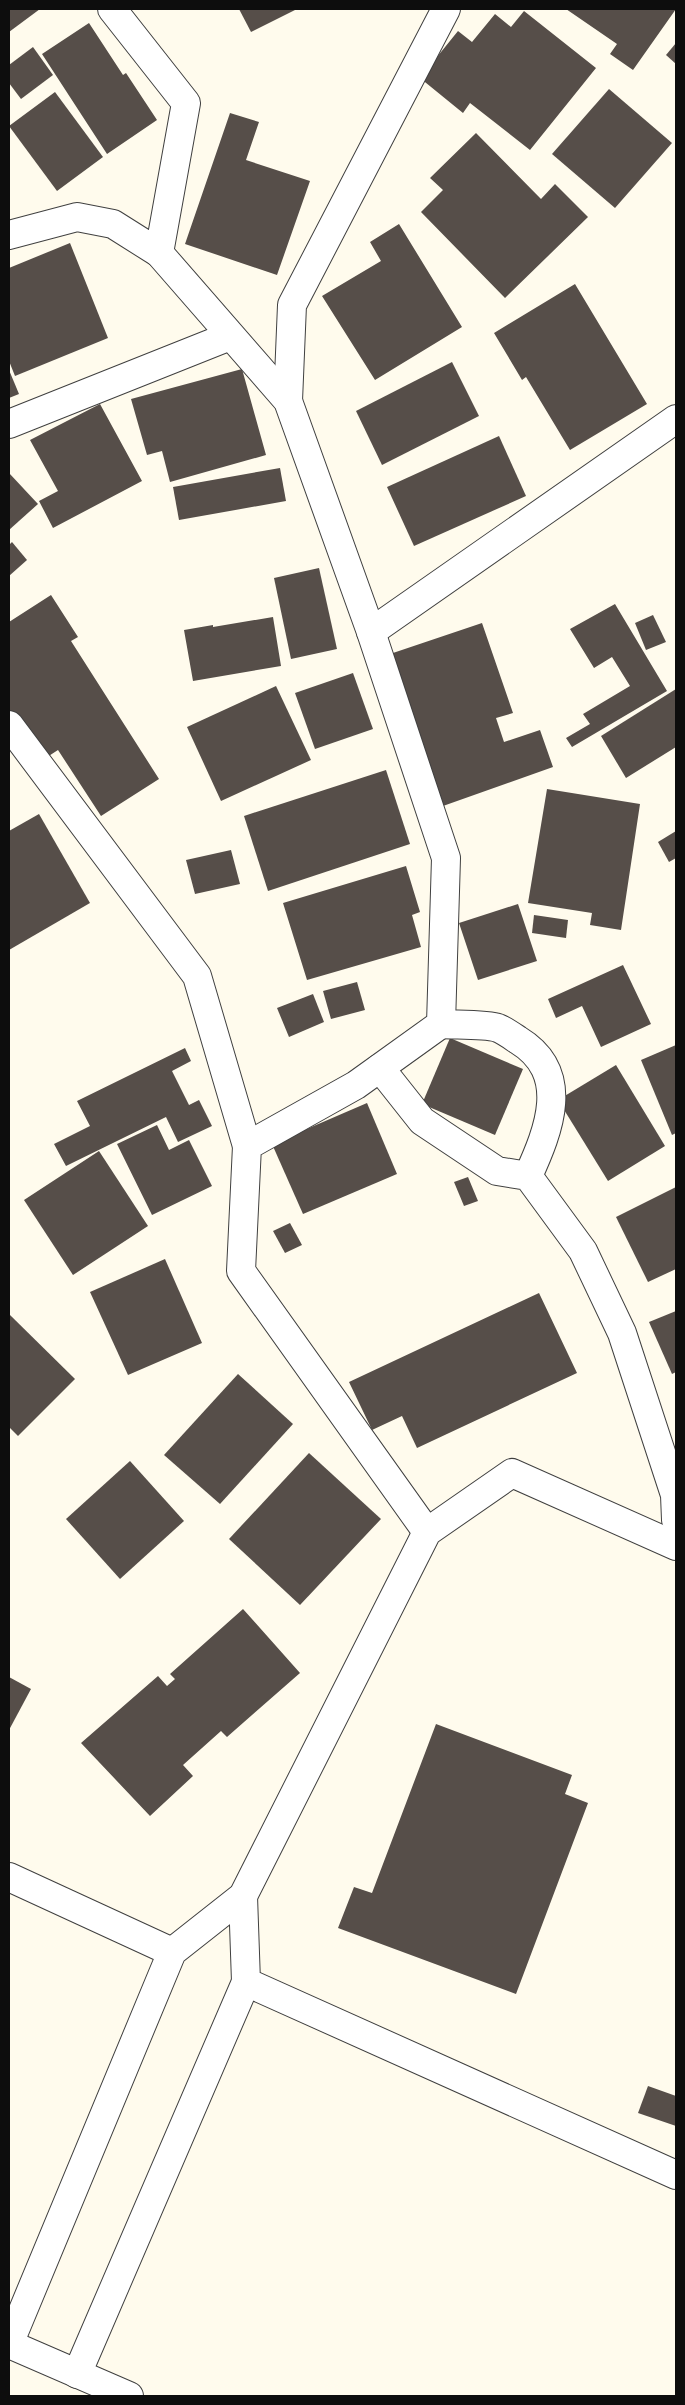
<svg xmlns="http://www.w3.org/2000/svg" width="685" height="2405" viewBox="0 0 685 2405" font-family="'Libre Baskerville',serif">
	<rect width="100%" height="100%" fill="#fffbed"/>
	<g fill="#564e49">
		<path d="M9,9H40L9,32Z"/>
		<path d="M239,9H297L251,32Z"/>
		<path d="M566,9H676L633,70L610,54L617,44Z"/>
		<path d="M524,11L596,68L530,150L470,103L463,113L420,78L458,31L472,42L495,14L511,27Z"/>
		<path d="M89,23L123,75L126,73L157,120L107,154L42,54Z"/>
		<path d="M676,43V64L666,55Z"/>
		<path d="M33,47L53,75L21,99L9,83V65Z"/>
		<path d="M609,89L672,143L615,208L552,154Z"/>
		<path d="M55,92L103,157L57,191L9,126Z"/>
		<path d="M230,113L259,122L246,160L310,181L277,275L185,244Z"/>
		<path d="M476,133L541,199L555,184L588,217L505,298L421,212L443,190L430,178Z"/>
		<path d="M399,224L462,327L375,380L322,296L381,261L370,242Z"/>
		<path d="M70,243L108,338L15,376L9,361V268Z"/>
		<path d="M575,284L647,404L570,450L526,377L522,380L494,333Z"/>
		<path d="M452,362L479,416L382,465L356,411Z"/>
		<path d="M242,369L266,455L170,482L162,451L147,455L131,399Z"/>
		<path d="M9,370L19,394L9,398Z"/>
		<path d="M100,404L142,481L53,528L39,501L58,491L30,440Z"/>
		<path d="M499,436L526,496L414,546L387,487Z"/>
		<path d="M280,468L286,501L179,520L173,487Z"/>
		<path d="M9,473L38,504L9,530Z"/>
		<path d="M12,542L27,560L9,576V545Z"/>
		<path d="M319,568L337,649L291,659L274,578Z"/>
		<path d="M51,595L78,637L71,641L159,779L101,816L58,750L41,761L9,711V622Z"/>
		<path d="M615,604L667,691L572,747L566,738L590,724L583,714L630,686L612,657L594,668L570,629Z"/>
		<path d="M653,615L666,642L646,650L635,623Z"/>
		<path d="M273,617L281,666L193,681L184,630L213,625V627Z"/>
		<path d="M482,623L513,713L496,718L504,742L540,730L553,767L443,806L387,655Z"/>
		<path d="M353,673L373,729L315,749L295,693Z"/>
		<path d="M276,686L311,760L221,801L187,727Z"/>
		<path d="M676,689V747L626,778L601,736Z"/>
		<path d="M386,770L410,844L268,891L244,816Z"/>
		<path d="M547,789L640,804L621,930L590,925L592,913L528,903Z"/>
		<path d="M39,814L90,903L9,950V831Z"/>
		<path d="M676,831V858L669,862L658,842Z"/>
		<path d="M231,850L240,884L195,894L186,860Z"/>
		<path d="M406,866L420,912L412,915L421,947L307,980L283,903Z"/>
		<path d="M518,904L537,961L478,980L459,923Z"/>
		<path d="M534,915L568,920L566,938L532,933Z"/>
		<path d="M623,965L651,1024L601,1047L582,1006L556,1018L548,999Z"/>
		<path d="M357,982L365,1010L331,1019L323,991Z"/>
		<path d="M313,994L324,1022L289,1037L277,1008Z"/>
		<path d="M450,1038L523,1069L495,1135L422,1104Z"/>
		<path d="M676,1045V1133L672,1135L641,1060Z"/>
		<path d="M185,1048L191,1061L172,1071L189,1105L199,1100L212,1126L178,1142L166,1117L66,1166L54,1144L90,1126L77,1101Z"/>
		<path d="M616,1065L665,1146L608,1181L558,1100Z"/>
		<path d="M367,1103L397,1174L303,1214L272,1144Z"/>
		<path d="M157,1125L169,1150L189,1140L212,1186L152,1215L117,1144Z"/>
		<path d="M99,1151L148,1226L73,1275L24,1200Z"/>
		<path d="M468,1177L478,1201L464,1206L454,1182Z"/>
		<path d="M676,1187V1269L648,1282L616,1217Z"/>
		<path d="M290,1223L302,1245L285,1253L273,1231Z"/>
		<path d="M165,1259L202,1343L128,1375L90,1292Z"/>
		<path d="M539,1293L577,1373L417,1448L402,1416L372,1430L349,1382Z"/>
		<path d="M676,1311V1372L672,1374L649,1322Z"/>
		<path d="M9,1314L75,1379L18,1436L9,1427Z"/>
		<path d="M238,1374L293,1424L220,1504L164,1455Z"/>
		<path d="M309,1453L381,1519L300,1605L229,1539Z"/>
		<path d="M130,1461L184,1521L120,1579L66,1519Z"/>
		<path d="M243,1609L300,1673L227,1737L221,1731L183,1765L193,1776L150,1816L81,1743L158,1676L167,1686L175,1679L170,1674Z"/>
		<path d="M9,1677L31,1689L9,1730Z"/>
		<path d="M436,1724L572,1775L565,1794L588,1803L516,1994L338,1928L354,1887L372,1893Z"/>
		<path d="M648,2086L676,2096V2126L638,2113Z"/>
	</g>
	<g fill="none" stroke-linecap="round" stroke-linejoin="round">
		<g stroke="#404040" stroke-width="30">
			<g id="minor">
				<path d="M9,235L77,217L113,224L159,253L186,103L112,9"/>
				<path d="M159,253L288,401L371,632L446,858L441,1024L356,1085L247,1146L241,1271L427,1532"/>
				<path d="M288,401L292,305L446,9"/>
				<path d="M9,424L230,336"/>
				<path d="M371,632L676,419"/>
				<path d="M9,725L197,976L247,1146"/>
				<path d="M441,1024C455,1025 487,1024 498,1028C505,1031 512,1036 518,1040C572,1073 549,1130 528,1176"/>
				<path d="M380,1068L422,1121L497,1171L528,1176L583,1251L622,1333L675,1495L676,1520"/>
				<path d="M9,1877L172,1952"/>
				<path d="M243,1896L246,1982L676,2175"/>
				<path d="M9,2344L172,1952L243,1896L427,1532L512,1473L676,1546"/>
				<path d="M9,2344L129,2396"/>
				<path d="M77,2374L246,1982"/>
			</g>
		</g>
		<use href="#minor" stroke="#fff" stroke-width="28"/>
	</g>
	<rect width="685" height="2405" fill="none" stroke="#0d0d0d" stroke-width="20"/>
</svg>
